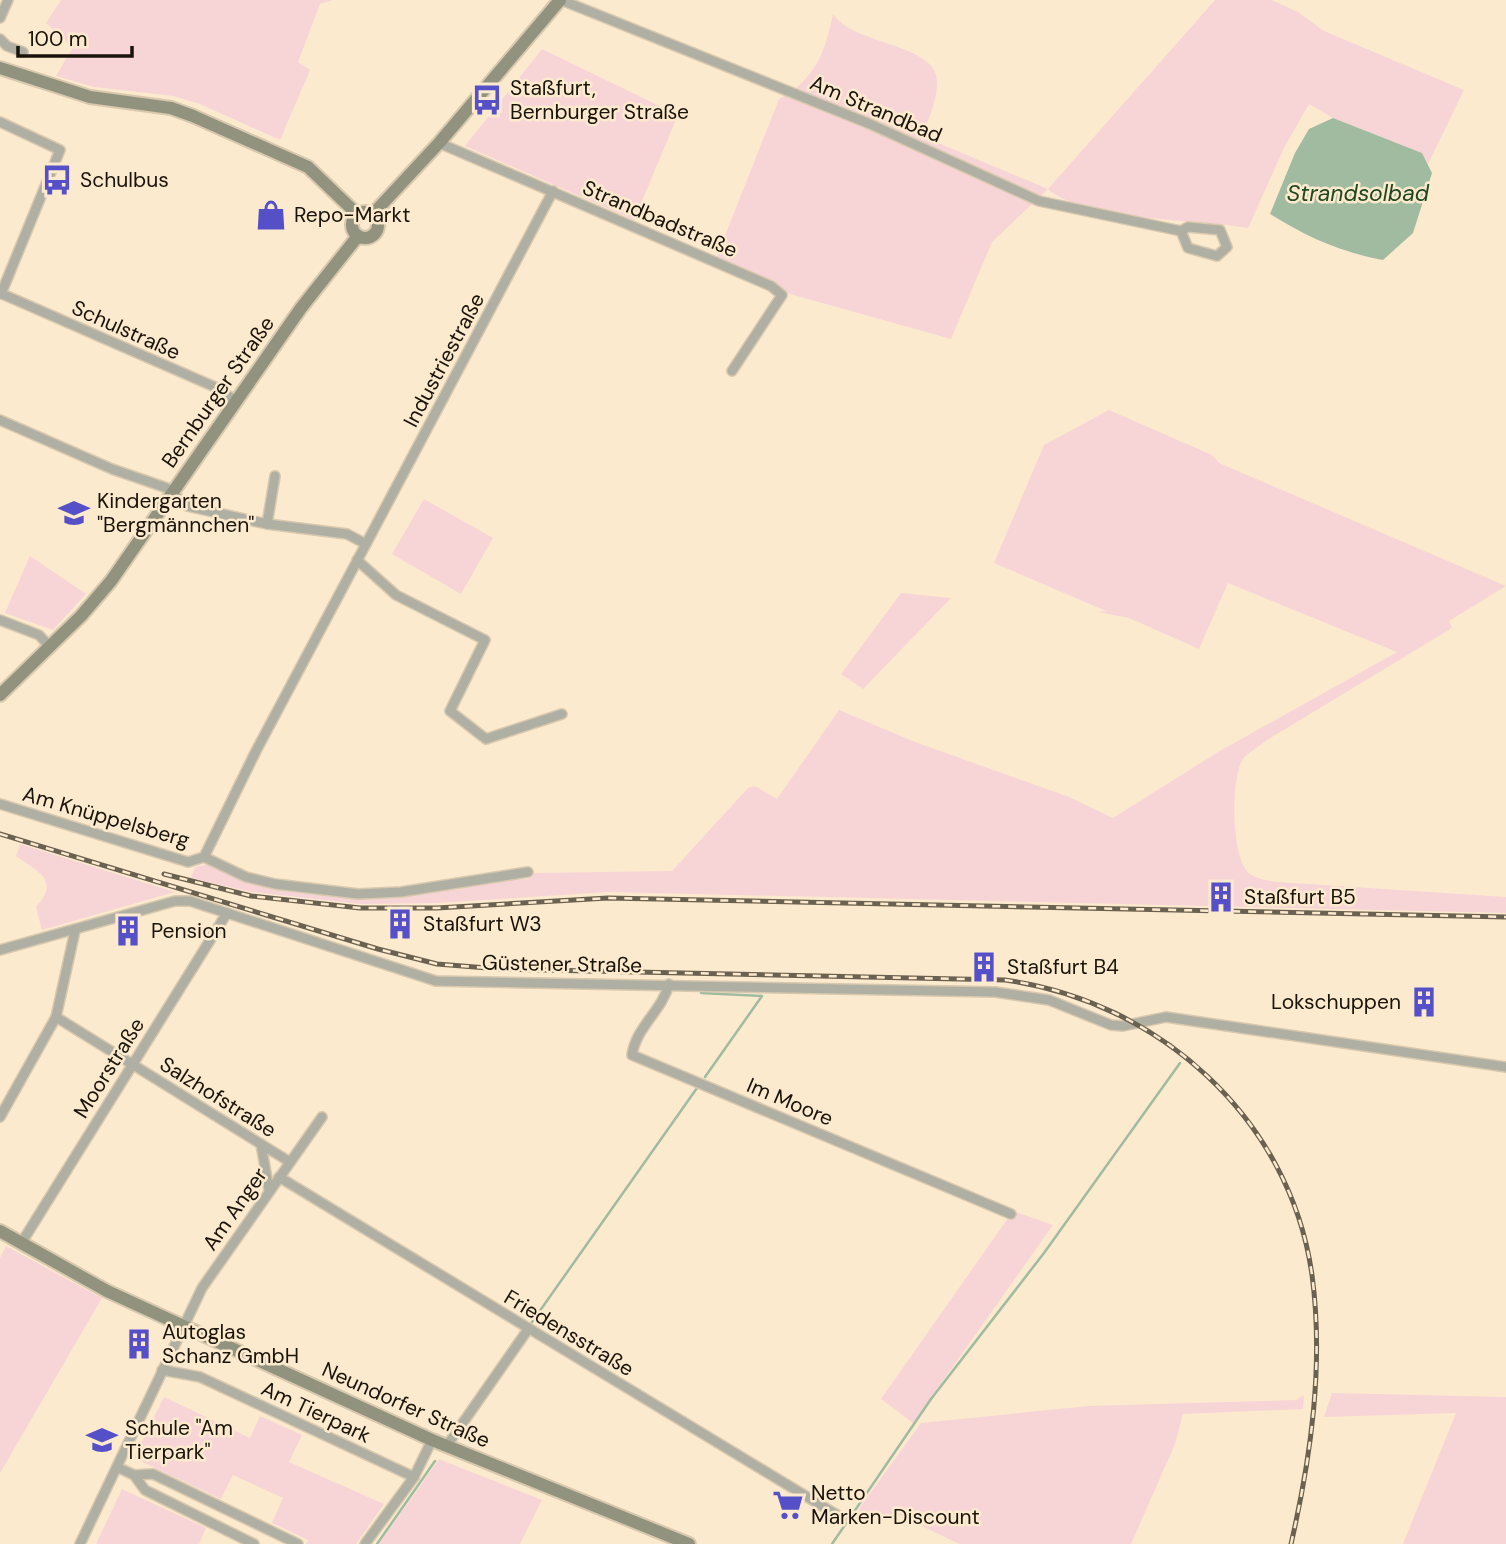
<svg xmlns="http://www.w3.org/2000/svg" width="1506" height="1544" viewBox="0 0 1506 1544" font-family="'DM Sans',sans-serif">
	<rect width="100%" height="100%" fill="#fceace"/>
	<g fill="#f7d5d6">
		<path d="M61,0H333L320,4L298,62L310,70L280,140L200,104L173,96L94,87L56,76L73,47L46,23Z"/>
		<path d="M1215,0H1272L1298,12L1324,31L1464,90L1428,164L1422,153L1333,118L1309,104L1284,148L1248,228C1198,219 1084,221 1048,189L992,242L951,339L790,294L717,256L779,99C816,79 825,52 833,14C854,46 939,43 937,83C937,101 928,120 922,136L1048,189Z"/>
		<path d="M542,49L678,115L634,220L465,146Z"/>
		<path d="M1109,410L1212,455L1219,463L1506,586L1449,621L1452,628L1264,742C1258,747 1248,753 1243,759C1230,778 1231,861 1250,874C1262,882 1279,882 1293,883L1506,897V913L608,892L436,903L360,904L251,892L191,878L195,867L210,864C280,907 384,897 463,889L469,882L529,879L532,873L672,871L748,788L755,786L777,799L839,710L915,742L1069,797L1113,818L1218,752L1397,652L1228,583L1199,649L1129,618L1098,612L1106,611L994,563L1044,445Z"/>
		<path d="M424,499L493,538L461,594L392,554Z"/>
		<path d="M30,556L86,594L53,630L5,613Z"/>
		<path d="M901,593L951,598L863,689L841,674Z"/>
		<path d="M20,844L175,892L42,930L36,907C61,880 38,872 16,856Z"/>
		<path d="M1013,1211L1053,1225L913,1423L881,1399Z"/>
		<path d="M6,1246L102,1298L0,1473V1258Z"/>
		<path d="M1332,1393L1506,1397V1544H1403L1456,1413L1324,1417Z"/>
		<path d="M1304,1395L1303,1409L1183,1414L1175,1444L1131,1544H959L897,1514L889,1520L858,1510L921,1423L1088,1406L1296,1400Z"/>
		<path d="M164,1397L250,1438L260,1416L302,1435L289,1462L384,1504L356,1544H306L308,1540L272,1523L283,1498L233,1475L221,1499L134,1458Z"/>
		<path d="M439,1459L542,1500L520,1544H379Z"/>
		<path d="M122,1489L206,1528L199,1544H96Z"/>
	</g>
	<path fill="#a1bba0" d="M1333,118L1422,153L1432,173L1413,233L1383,260C1340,252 1307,237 1270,214L1295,153L1309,129Z"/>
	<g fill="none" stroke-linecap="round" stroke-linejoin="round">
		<g stroke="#a1bba0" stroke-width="2.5">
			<path d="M701,993L762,996L705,1077"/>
			<path d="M532,1322L697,1088"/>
			<path d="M377,1544L435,1461"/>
			<path d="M832,1544L931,1399L1044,1253L1180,1063"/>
		</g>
		<g stroke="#d8c8ae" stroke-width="12">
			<g id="street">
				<path d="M561,0L870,124L1039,201L1181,231L1188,227L1220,230L1227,247L1217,256L1188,248L1181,231"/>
				<path d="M0,18L8,0"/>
				<path d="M0,39L7,46L23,52"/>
				<path d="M0,122L60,150L1,294"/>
				<path d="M439,143L771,286L782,295L732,371"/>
				<path d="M0,293L215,387L236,401"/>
				<path d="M0,420L112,469L167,488L187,506L267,524L347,534L366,544L256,751L204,857"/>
				<path d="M267,524L275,476"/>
				<path d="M366,544L553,191"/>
				<path d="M357,560L396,595L485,640L450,711L486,739L562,714"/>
				<path d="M0,620L39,635L50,647"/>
				<path d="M0,804L188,862L204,857L246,877L275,884L358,894L401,892L528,872"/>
				<path d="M0,950L175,901H190L436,981L995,992L1049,1000L1111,1025L1123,1026L1166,1017L1506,1067"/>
				<path d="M669,984C662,1011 636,1027 632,1055L1011,1214"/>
				<path d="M56,1017L290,1162"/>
				<path d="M0,1117L56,1017L75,931"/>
				<path d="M261,1144L269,1190"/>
				<path d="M279,1177L842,1518"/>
				<path d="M22,1242L227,913"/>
				<path d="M162,1370L200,1377L414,1477L365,1544"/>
				<path d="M446,1447L529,1328"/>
				<path d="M117,1467L134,1475L145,1490L254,1544"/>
				<path d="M134,1475L153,1474L298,1544"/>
				<path d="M414,1477L432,1440"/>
				<path d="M80,1544L202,1288L322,1117"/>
			</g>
		</g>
		<g stroke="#d8c8ae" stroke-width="16">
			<g id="secondary">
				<path d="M0,68L90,97L171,108L193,116L308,167L357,214"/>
				<circle cx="365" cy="225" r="13"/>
				<path d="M373,214L439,143L560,0"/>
				<path d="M0,695L81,616L111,581L301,308L358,236"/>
				<path d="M0,1231L107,1291L432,1440L689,1544"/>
			</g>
		</g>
		<use href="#street" stroke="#afb0a3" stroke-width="9"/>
		<use href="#secondary" stroke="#91937f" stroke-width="12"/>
		<g stroke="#6b6150" stroke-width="5">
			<g id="rail">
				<path d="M0,834L378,949L437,964L500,969L1005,980C1158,1001 1290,1118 1312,1275C1324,1364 1311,1457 1291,1544"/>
				<path d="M164,874L251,896L360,908H437L608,898L1506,917"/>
			</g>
		</g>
		<use href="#rail" stroke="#fceace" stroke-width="2.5" stroke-dasharray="8" stroke-linecap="butt"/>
	</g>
	<defs>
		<g id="bus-bare" transform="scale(2.415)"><path d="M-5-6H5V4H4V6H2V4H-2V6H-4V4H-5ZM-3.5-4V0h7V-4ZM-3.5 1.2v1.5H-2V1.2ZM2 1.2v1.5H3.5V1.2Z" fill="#5650c8" stroke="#fceace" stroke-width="2.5" paint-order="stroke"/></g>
		<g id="shop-bare" transform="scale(2.415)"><path d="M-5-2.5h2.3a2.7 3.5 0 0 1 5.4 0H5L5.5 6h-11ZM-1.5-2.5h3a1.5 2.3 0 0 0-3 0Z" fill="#5650c8" stroke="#fceace" stroke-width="2.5" paint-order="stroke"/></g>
		<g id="school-bare" transform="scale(2.415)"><path d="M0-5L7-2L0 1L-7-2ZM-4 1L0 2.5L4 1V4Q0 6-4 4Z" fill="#5650c8" stroke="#fceace" stroke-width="2.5" paint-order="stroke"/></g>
		<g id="building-bare" transform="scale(2.415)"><path d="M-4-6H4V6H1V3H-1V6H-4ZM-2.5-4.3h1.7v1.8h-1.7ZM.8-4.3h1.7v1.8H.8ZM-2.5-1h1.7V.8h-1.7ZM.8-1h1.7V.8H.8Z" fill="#5650c8" stroke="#fceace" stroke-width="2.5" paint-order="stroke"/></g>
		<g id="supermarket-bare" transform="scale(2.415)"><path d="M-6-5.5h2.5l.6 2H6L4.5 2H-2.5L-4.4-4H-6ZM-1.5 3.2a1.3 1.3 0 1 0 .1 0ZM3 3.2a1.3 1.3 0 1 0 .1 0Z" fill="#5650c8" stroke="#fceace" stroke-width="2.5" paint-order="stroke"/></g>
	</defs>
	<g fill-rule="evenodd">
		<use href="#bus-bare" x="487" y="100"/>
		<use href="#bus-bare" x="57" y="180"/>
		<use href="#shop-bare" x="271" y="215"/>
		<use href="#school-bare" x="74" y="513"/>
		<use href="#building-bare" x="1221" y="897"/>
		<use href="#building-bare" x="400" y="924"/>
		<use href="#building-bare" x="128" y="931"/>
		<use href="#building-bare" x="984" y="967"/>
		<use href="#building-bare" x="1424" y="1002"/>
		<use href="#building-bare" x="139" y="1344"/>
		<use href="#school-bare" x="102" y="1440"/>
		<use href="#supermarket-bare" x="788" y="1505"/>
	</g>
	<g text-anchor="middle" stroke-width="5" stroke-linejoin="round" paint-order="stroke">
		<g font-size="21" fill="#191309" stroke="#fceace" text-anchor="start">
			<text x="510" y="95">Staßfurt,<tspan x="510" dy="24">Bernburger Straße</tspan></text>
			<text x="80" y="187">Schulbus</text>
			<text x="294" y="222">Repo-Markt</text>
			<text x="97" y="508">Kindergarten<tspan x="97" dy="24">"Bergmännchen"</tspan></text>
			<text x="1244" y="904">Staßfurt B5</text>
			<text x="423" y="931">Staßfurt W3</text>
			<text x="151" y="938">Pension</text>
			<text x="1007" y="974">Staßfurt B4</text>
			<text x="1401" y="1009" text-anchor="end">Lokschuppen</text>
			<text x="162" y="1339">Autoglas<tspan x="162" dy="24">Schanz GmbH</tspan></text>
			<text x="125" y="1435">Schule "Am<tspan x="125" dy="24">Tierpark"</tspan></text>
			<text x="811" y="1500">Netto<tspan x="811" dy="24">Marken-Discount</tspan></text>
		</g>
		<g font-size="21" fill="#191309" stroke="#fceace">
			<text transform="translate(876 109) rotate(23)" y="7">Am Strandbad</text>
			<text transform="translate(660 219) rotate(23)" y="7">Strandbadstraße</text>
			<text transform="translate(126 330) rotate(24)" y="7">Schulstraße</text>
			<text transform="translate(444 360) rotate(-62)" y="7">Industriestraße</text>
			<text transform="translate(218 392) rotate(-55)" y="7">Bernburger Straße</text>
			<text transform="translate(106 817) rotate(16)" y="7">Am Knüppelsberg</text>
			<text transform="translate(562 964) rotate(1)" y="7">Güstener Straße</text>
			<text transform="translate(109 1068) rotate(-58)" y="7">Moorstraße</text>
			<text transform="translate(218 1097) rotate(32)" y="7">Salzhofstraße</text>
			<text transform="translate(790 1102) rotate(23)" y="7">Im Moore</text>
			<text transform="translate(235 1209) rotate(-55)" y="7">Am Anger</text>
			<text transform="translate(569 1333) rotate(31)" y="7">Friedensstraße</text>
			<text transform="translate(406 1405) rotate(24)" y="7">Neundorfer Straße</text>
			<text transform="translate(316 1412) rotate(25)" y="7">Am Tierpark</text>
		</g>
		<g font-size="23" font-style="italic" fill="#204721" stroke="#fceace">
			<text x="1358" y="201">Strandsolbad</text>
		</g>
	</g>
	<path d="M18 46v10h114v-10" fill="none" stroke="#191309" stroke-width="3.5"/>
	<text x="28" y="46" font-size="21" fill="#191309" stroke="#fceace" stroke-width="5" paint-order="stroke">100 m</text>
</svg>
